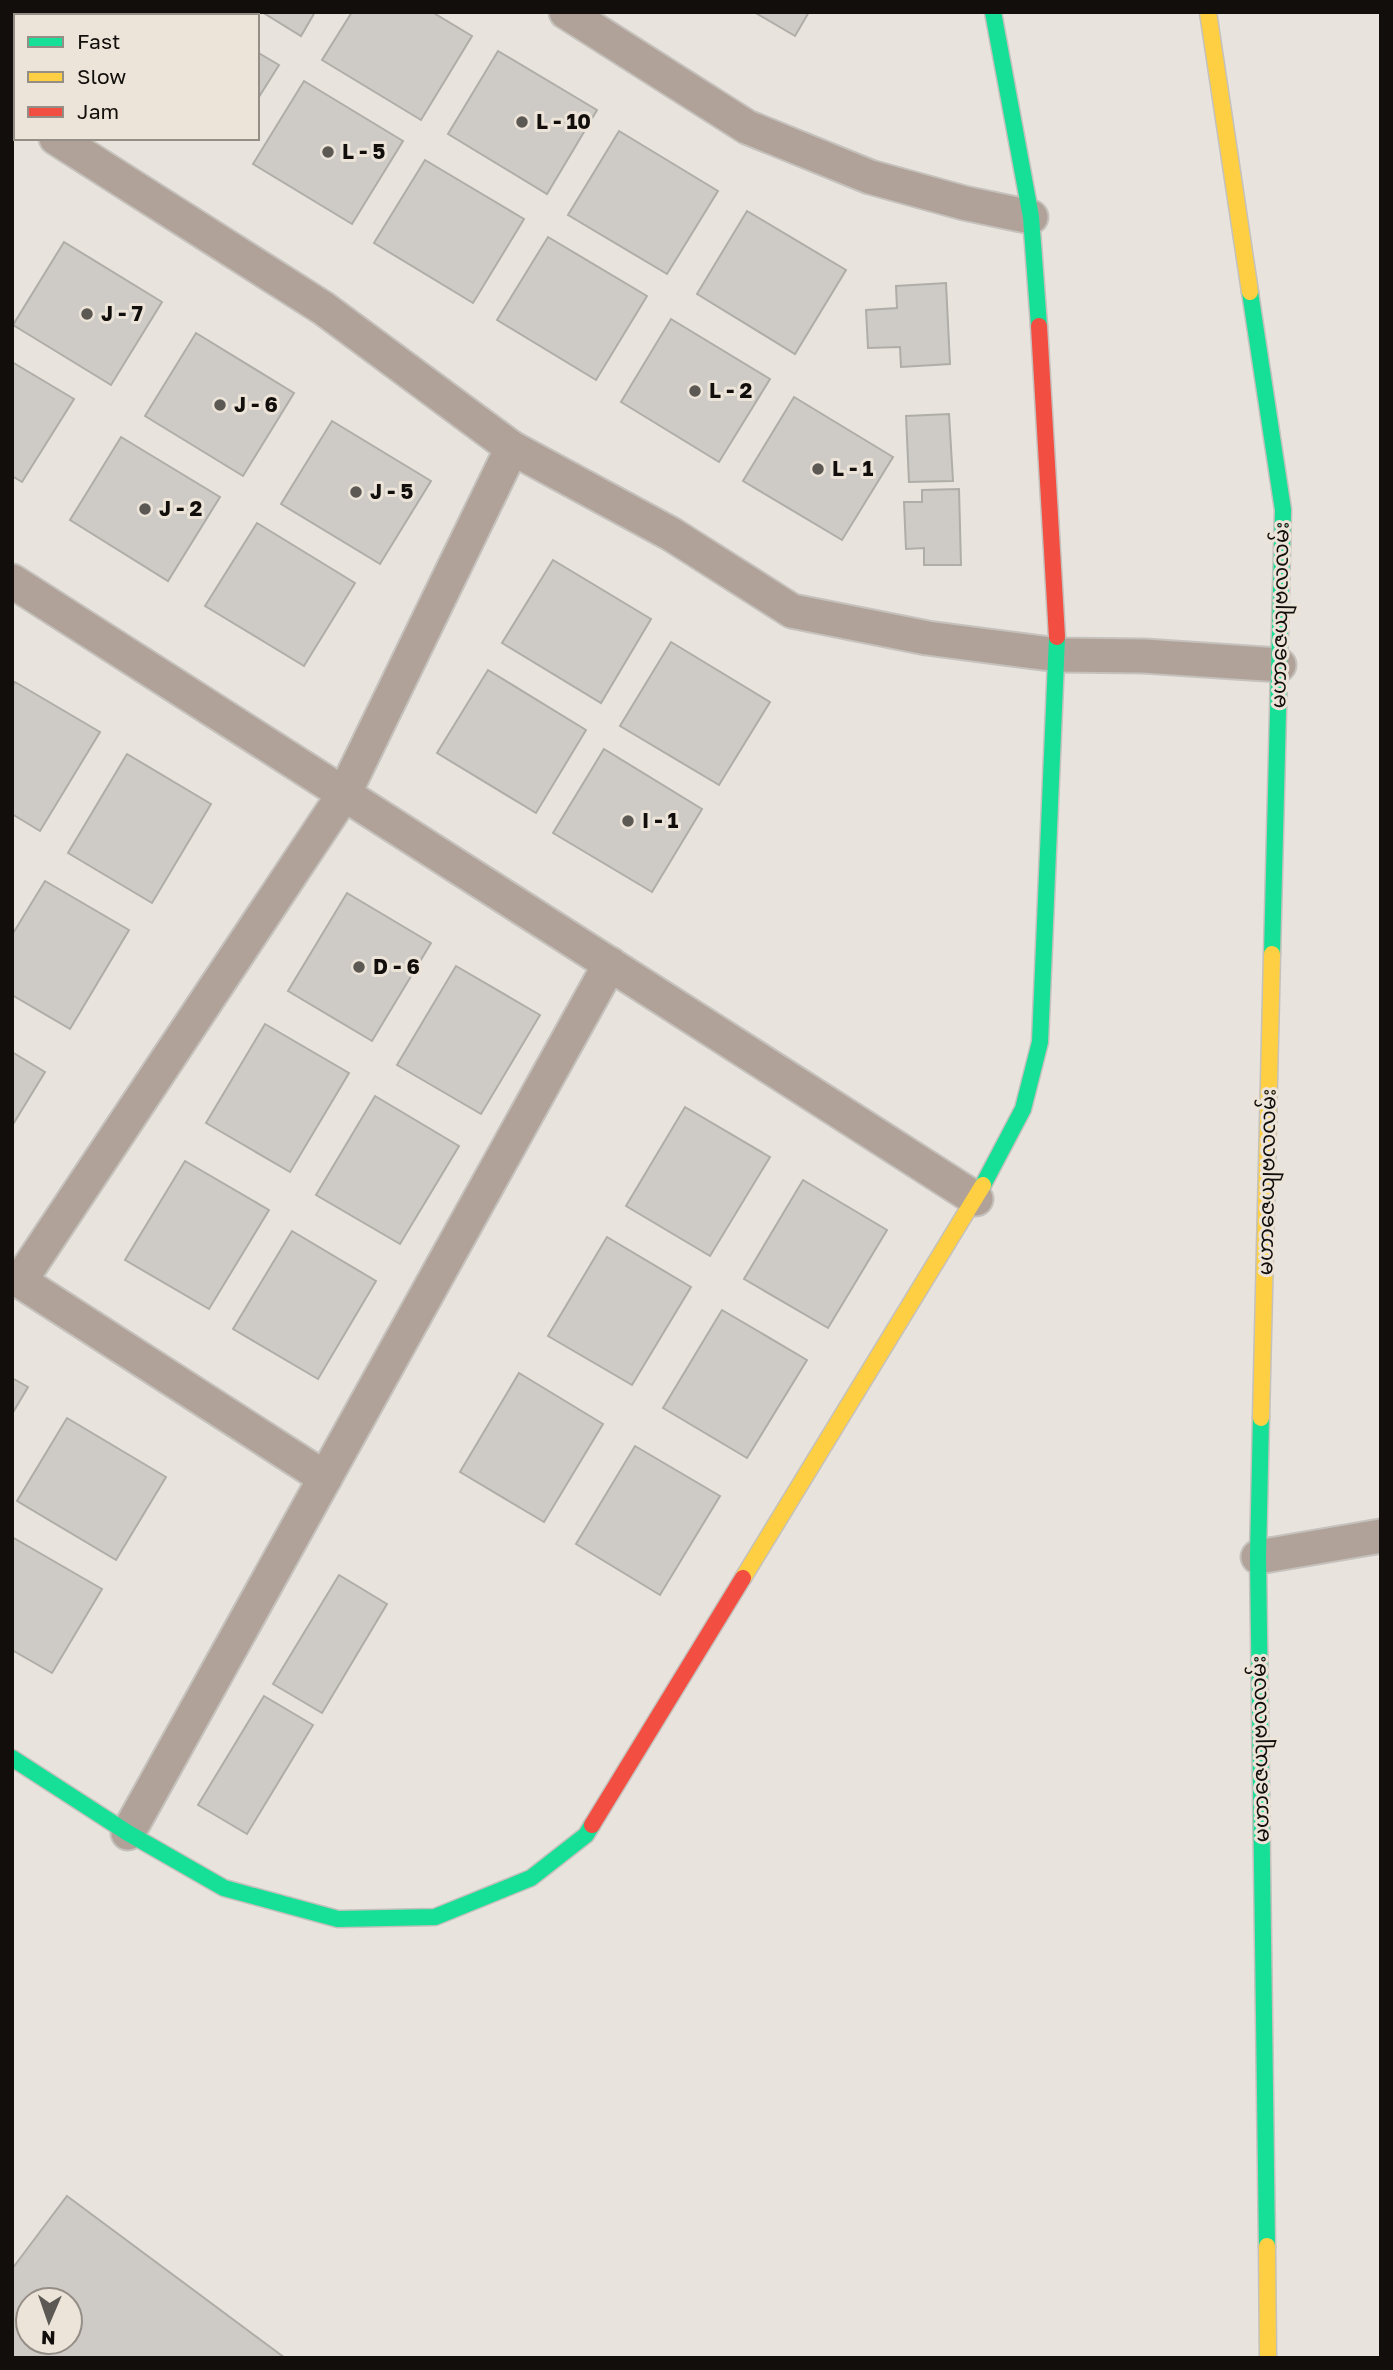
<svg xmlns="http://www.w3.org/2000/svg" width="1393" height="2370" viewBox="0 0 1393 2370" font-family="'Golos Text','Noto Sans Myanmar',sans-serif">
	<rect width="100%" height="100%" fill="#e8e3dd"/>
	<g fill="#cecbc6" stroke="#afada8" stroke-width="2" fill-rule="evenodd">
		<path d="M13,12H139L137,16H19Z"/>
		<path d="M262,12H315L301,36Z"/>
		<path d="M352,12H432L472,36L421,120L322,60Z"/>
		<path d="M754,12H809L795,36Z"/>
		<path d="M498,51L597,110L547,194L448,134Z"/>
		<path d="M257,52L279,65L257,100Z"/>
		<path d="M304,81L403,141L352,224L253,164Z"/>
		<path d="M619,131L718,191L667,274L568,215Z"/>
		<path d="M425,160L524,219L473,303L374,243Z"/>
		<path d="M747,211L846,270L795,354L697,294Z"/>
		<path d="M548,237L647,296L596,380L497,320Z"/>
		<path d="M64,242L162,302L111,385L13,325Z"/>
		<path d="M946,283L950,364L901,367L900,347L868,348L866,310L897,308L896,286Z"/>
		<path d="M671,319L770,379L719,462L621,402Z"/>
		<path d="M196,333L294,393L243,476L145,416Z"/>
		<path d="M12,362L74,399L22,482L12,476Z"/>
		<path d="M794,397L893,457L842,540L743,481Z"/>
		<path d="M949,414L953,481L909,482L906,416Z"/>
		<path d="M332,421L431,481L380,564L281,504Z"/>
		<path d="M121,437L220,497L168,581L70,520Z"/>
		<path d="M959,489L961,565H924V548L906,549L904,502H922V490Z"/>
		<path d="M257,523L355,583L304,666L205,606Z"/>
		<path d="M553,560L651,619L601,703L502,643Z"/>
		<path d="M671,642L770,702L719,785L620,726Z"/>
		<path d="M488,670L586,730L536,813L437,753Z"/>
		<path d="M15,682L100,732L40,831L12,814V687Z"/>
		<path d="M604,749L702,809L652,892L553,833Z"/>
		<path d="M127,754L211,804L152,903L68,853Z"/>
		<path d="M45,881L129,930L70,1029L12,995V935Z"/>
		<path d="M347,893L431,943L372,1041L288,991Z"/>
		<path d="M456,966L540,1015L481,1114L397,1065Z"/>
		<path d="M265,1024L349,1073L290,1172L206,1123Z"/>
		<path d="M12,1052L45,1072L12,1126Z"/>
		<path d="M375,1096L459,1146L400,1244L316,1195Z"/>
		<path d="M685,1107L770,1157L710,1256L626,1206Z"/>
		<path d="M185,1161L269,1210L209,1309L125,1260Z"/>
		<path d="M803,1180L887,1230L828,1328L744,1279Z"/>
		<path d="M292,1231L376,1281L318,1379L233,1329Z"/>
		<path d="M607,1237L691,1287L632,1385L548,1336Z"/>
		<path d="M722,1310L807,1360L747,1458L663,1408Z"/>
		<path d="M519,1373L603,1424L544,1522L460,1472Z"/>
		<path d="M12,1378L28,1387L12,1414Z"/>
		<path d="M67,1418L166,1477L116,1560L17,1501Z"/>
		<path d="M635,1446L720,1496L660,1595L576,1544Z"/>
		<path d="M12,1537L102,1589L52,1673L12,1650Z"/>
		<path d="M339,1575L387,1604L322,1713L273,1684Z"/>
		<path d="M264,1696L313,1725L247,1834L198,1805Z"/>
		<path d="M67,2196L285,2358H12V2269ZM28,2300H70V2342H28Z"/>
	</g>
	<g fill="none" stroke-linecap="round" stroke-linejoin="round">
		<g stroke="#c5c1bc" stroke-width="37">
			<g id="street">
				<path d="M566,12L747,127L870,177L964,203L1031,217"/>
				<path d="M12,111L16,113"/>
				<path d="M56,138L323,308L512,448L671,534L792,611L927,638L1058,655L1144,656L1279,665"/>
				<path d="M12,581L976,1199"/>
				<path d="M12,1276L325,1478"/>
				<path d="M20,1281L344,794L512,448"/>
				<path d="M1258,1557L1381,1536"/>
				<path d="M128,1833L610,964"/>
			</g>
		</g>
		<g stroke="#c5c1bc" stroke-width="19">
			<g id="fast">
				<path d="M993,12L1031,217L1039,326"/>
				<path d="M1250,292L1283,510L1272,954"/>
				<path d="M983,1185L1023,1109L1040,1042L1057,637"/>
				<path d="M1261,1418L1258,1557L1267,2246"/>
				<path d="M12,1758L128,1833L224,1888L338,1919L435,1917L531,1878L586,1835L592,1825"/>
			</g>
		</g>
		<g stroke="#c5c1bc" stroke-width="19">
			<g id="slow">
				<path d="M1208,12L1250,292"/>
				<path d="M1261,1418L1272,954"/>
				<path d="M743,1578L983,1185"/>
				<path d="M1267,2246L1268,2358"/>
			</g>
		</g>
		<g stroke="#c5c1bc" stroke-width="19">
			<g id="jam">
				<path d="M1039,326L1057,637"/>
				<path d="M592,1825L743,1578"/>
			</g>
		</g>
		<use href="#street" stroke="#b0a298" stroke-width="33"/>
		<use href="#fast" stroke="#16e098" stroke-width="16"/>
		<use href="#slow" stroke="#ffcf43" stroke-width="16"/>
		<use href="#jam" stroke="#f24e42" stroke-width="16"/>
	</g>
	<g fill="#5c5954" stroke="#ece4d9" stroke-width="2.5">
		<circle cx="522" cy="122" r="7"/>
		<circle cx="328" cy="152" r="7"/>
		<circle cx="87" cy="314" r="7"/>
		<circle cx="695" cy="391" r="7"/>
		<circle cx="220" cy="405" r="7"/>
		<circle cx="818" cy="469" r="7"/>
		<circle cx="356" cy="492" r="7"/>
		<circle cx="145" cy="509" r="7"/>
		<circle cx="628" cy="821" r="7"/>
		<circle cx="359" cy="967" r="7"/>
	</g>
	<g text-anchor="middle" stroke-width="6" stroke-linejoin="round" paint-order="stroke">
		<g font-size="21" font-weight="bold" fill="#110e0b" stroke="#ece4d9" text-anchor="start">
			<text x="536" y="129">L - 10</text>
			<text x="342" y="159">L - 5</text>
			<text x="101" y="321">J - 7</text>
			<text x="709" y="398">L - 2</text>
			<text x="234" y="412">J - 6</text>
			<text x="832" y="476">L - 1</text>
			<text x="370" y="499">J - 5</text>
			<text x="159" y="516">J - 2</text>
			<text x="642" y="828">I - 1</text>
			<text x="373" y="974">D - 6</text>
		</g>
		<g font-size="21" fill="#110e0b" stroke="#ece4d9">
			<text transform="translate(1280 615) rotate(-89)" y="7">မဟာဇေယျဗလလမ်း</text>
			<text transform="translate(1267 1182) rotate(-89)" y="7">မဟာဇေယျဗလလမ်း</text>
			<text transform="translate(1260 1749) rotate(-91)" y="7">မဟာဇေယျဗလလမ်း</text>
		</g>
	</g>
	<rect width="1393" height="2370" fill="none" stroke="#110e0b" stroke-width="28"/>
	<rect x="14" y="14" width="245" height="126" fill="#ece4d9" stroke="#948e87" stroke-width="2"/>
	<rect x="28" y="37" width="35" height="10" fill="#16e098" stroke="#948e87" stroke-width="2"/>
	<text x="77" y="49" font-size="21" fill="#110e0b">Fast</text>
	<rect x="28" y="72" width="35" height="10" fill="#ffcf43" stroke="#948e87" stroke-width="2"/>
	<text x="77" y="84" font-size="21" fill="#110e0b">Slow</text>
	<rect x="28" y="107" width="35" height="10" fill="#f24e42" stroke="#948e87" stroke-width="2"/>
	<text x="77" y="119" font-size="21" fill="#110e0b">Jam</text>
	<g transform="translate(49 2321) rotate(182)"><circle r="33" fill="#ece4d9" stroke="#948e87" stroke-width="2"/>
	<path d="M0-5L12 26L0 18L-12 26Z" fill="#5c5954"/>
	<text y="-10" font-size="19" font-weight="bold" text-anchor="middle" fill="#110e0b">N</text>
	</g>
</svg>
